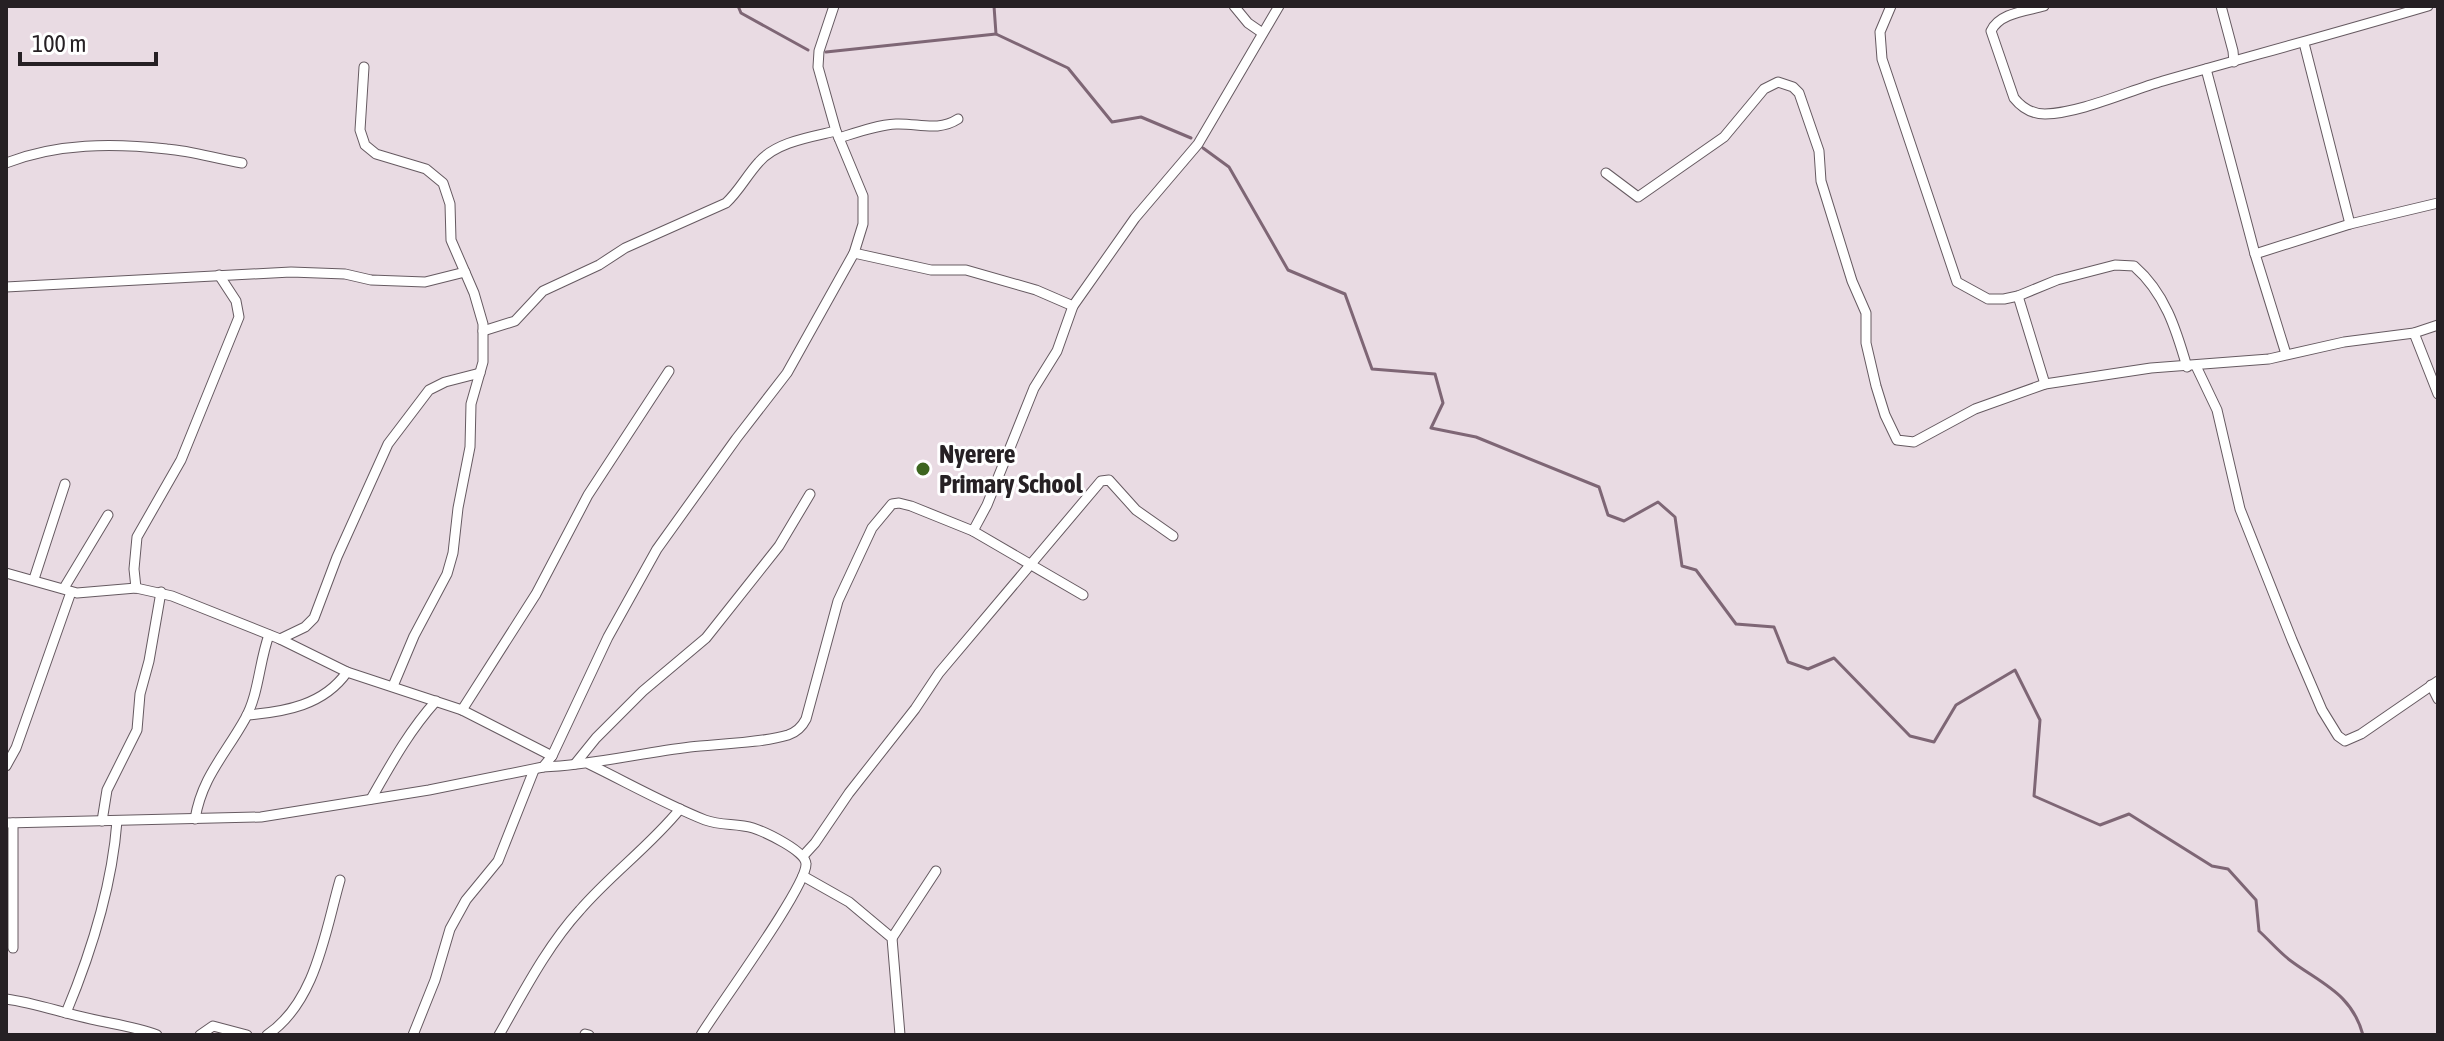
<svg xmlns="http://www.w3.org/2000/svg" width="2444" height="1041" viewBox="0 0 2444 1041" font-family="'Asap Condensed',sans-serif">
	<rect width="100%" height="100%" fill="#e9dbe3"/>
	<g fill="none" stroke-linecap="round" stroke-linejoin="round">
		<g stroke="#7e6675" stroke-width="3">
			<path d="M738,6L741,13L808,50"/>
			<path d="M994,6L996,34L1068,68L1112,122L1141,117L1191,138"/>
			<path d="M826,52L996,34"/>
			<path d="M1203,148L1229,167L1288,270L1345,294L1372,369L1435,374L1443,403L1431,428L1476,437L1599,487L1608,515L1624,521L1658,502L1675,517L1682,566L1696,570L1736,624L1774,627L1788,662L1808,669L1834,658L1910,736L1934,742L1956,705L2015,670L2040,720L2034,796L2100,825L2129,814L2212,866L2228,869L2256,900L2259,931C2270,941 2280,953 2291,961C2322,984 2352,994 2363,1035"/>
		</g>
		<g stroke="#665a61" stroke-width="11">
			<g id="street">
				<path d="M1234,6L1248,23L1261,32"/>
				<path d="M1891,6L1880,32L1882,59L1957,282L1988,299H2004L2018,296L2057,280L2115,265L2134,266C2165,293 2176,329 2187,367"/>
				<path d="M2044,6C2026,11 1999,13 1991,31L2014,98C2022,108 2031,114 2045,114C2081,113 2128,91 2163,81C2251,56 2340,32 2428,6"/>
				<path d="M2221,6L2233,51L2234,62"/>
				<path d="M2304,43L2350,224"/>
				<path d="M364,67L360,130L365,145L376,154L426,169L443,183L450,204L451,240L474,293L483,324V362L471,404L470,447L458,508L453,553L447,574L414,636L393,686"/>
				<path d="M2206,69L2255,254L2286,354"/>
				<path d="M839,138C858,132 877,125 896,124C918,123 938,132 958,119"/>
				<path d="M6,163C57,143 113,143 167,149C192,151 217,159 242,163"/>
				<path d="M1606,173L1638,197L1724,137L1764,89L1778,82L1793,87L1799,93L1819,151L1821,181L1852,281L1866,313V343L1876,386L1885,415L1897,440L1914,442L1975,409L2045,384L2151,368L2269,359L2344,342L2414,333L2438,325"/>
				<path d="M854,253L931,270H966L1036,290L1073,306"/>
				<path d="M2255,254L2350,224L2438,203"/>
				<path d="M6,287L291,272L345,274L371,280L425,282L465,272"/>
				<path d="M2018,296L2045,384"/>
				<path d="M483,331L515,321L543,291L599,265L625,248L726,203C739,191 747,175 759,162C776,142 811,137 836,131"/>
				<path d="M2414,333L2438,394"/>
				<path d="M2196,366L2217,410L2240,509L2292,640L2322,710L2338,736L2345,741L2361,734L2438,681"/>
				<path d="M973,531L987,505L1034,388L1057,351L1073,306L1135,218L1198,144L1279,6"/>
				<path d="M6,573L77,593L136,588L172,596L280,639L347,672L462,710L552,756"/>
				<path d="M34,579L65,484"/>
				<path d="M64,588L108,515"/>
				<path d="M136,588L134,569L137,537L181,460L239,317L236,301L219,275"/>
				<path d="M280,639L305,627L314,618L337,557L388,444L429,390L445,382L480,373"/>
				<path d="M2431,685L2438,699"/>
				<path d="M462,710L536,594L588,495L669,371"/>
				<path d="M247,715C285,712 324,705 347,672"/>
				<path d="M575,764L596,738L643,691L706,638L779,546L810,494"/>
				<path d="M589,764C628,783 665,804 705,820C721,826 737,823 753,828C765,832 806,851 806,864C807,886 718,1007 701,1035"/>
				<path d="M6,766L16,748L71,592"/>
				<path d="M543,767C593,765 640,753 690,747C719,744 762,743 788,735C797,732 802,727 806,719L838,601L872,528L892,504L899,503L911,506L973,531L1083,595"/>
				<path d="M371,799C391,764 409,731 436,701"/>
				<path d="M195,819C202,777 225,755 245,719C259,694 259,662 269,635"/>
				<path d="M102,821L107,790L137,730L140,694L149,661L161,592"/>
				<path d="M6,823L261,817L429,790L543,767L552,756L608,637L657,549L736,439L787,373L854,253L863,224V196L836,131L818,67L819,51L834,6"/>
				<path d="M804,855L815,843L849,793L915,709L939,673L1101,481L1109,480L1136,510L1173,536"/>
				<path d="M803,876L849,902L892,938L900,1035"/>
				<path d="M892,938L936,871"/>
				<path d="M13,948V823"/>
				<path d="M6,999C36,1003 62,1013 91,1019C113,1024 136,1027 157,1035"/>
				<path d="M66,1013C91,953 112,887 117,821"/>
				<path d="M585,1034L589,1035"/>
				<path d="M200,1035L213,1026L247,1035"/>
				<path d="M267,1035C316,1002 325,932 340,880"/>
				<path d="M413,1035L435,980L450,929L466,900L498,861L534,770"/>
				<path d="M499,1035C523,993 547,946 580,910C611,874 650,846 680,809"/>
			</g>
		</g>
		<use href="#street" stroke="#fff" stroke-width="9"/>
	</g>
	<circle fill="#3d651f" stroke="#fff" stroke-width="3" cx="923" cy="469" r="8"/>
	<g text-anchor="middle" stroke-width="6" stroke-linejoin="round" paint-order="stroke">
		<g font-size="26" font-weight="bold" fill="#262024" stroke="#fff" text-anchor="start">
			<text x="939" y="463">Nyerere<tspan x="939" dy="30">Primary School</tspan></text>
		</g>
	</g>
	<rect width="2444" height="1041" fill="none" stroke="#262024" stroke-width="16"/>
	<path d="M20 52v12h136v-12" fill="none" stroke="#262024" stroke-width="4"/>
	<text x="32" y="52" font-size="24" fill="#262024" stroke="#ffffff" stroke-width="6" paint-order="stroke">100 m</text>
</svg>
